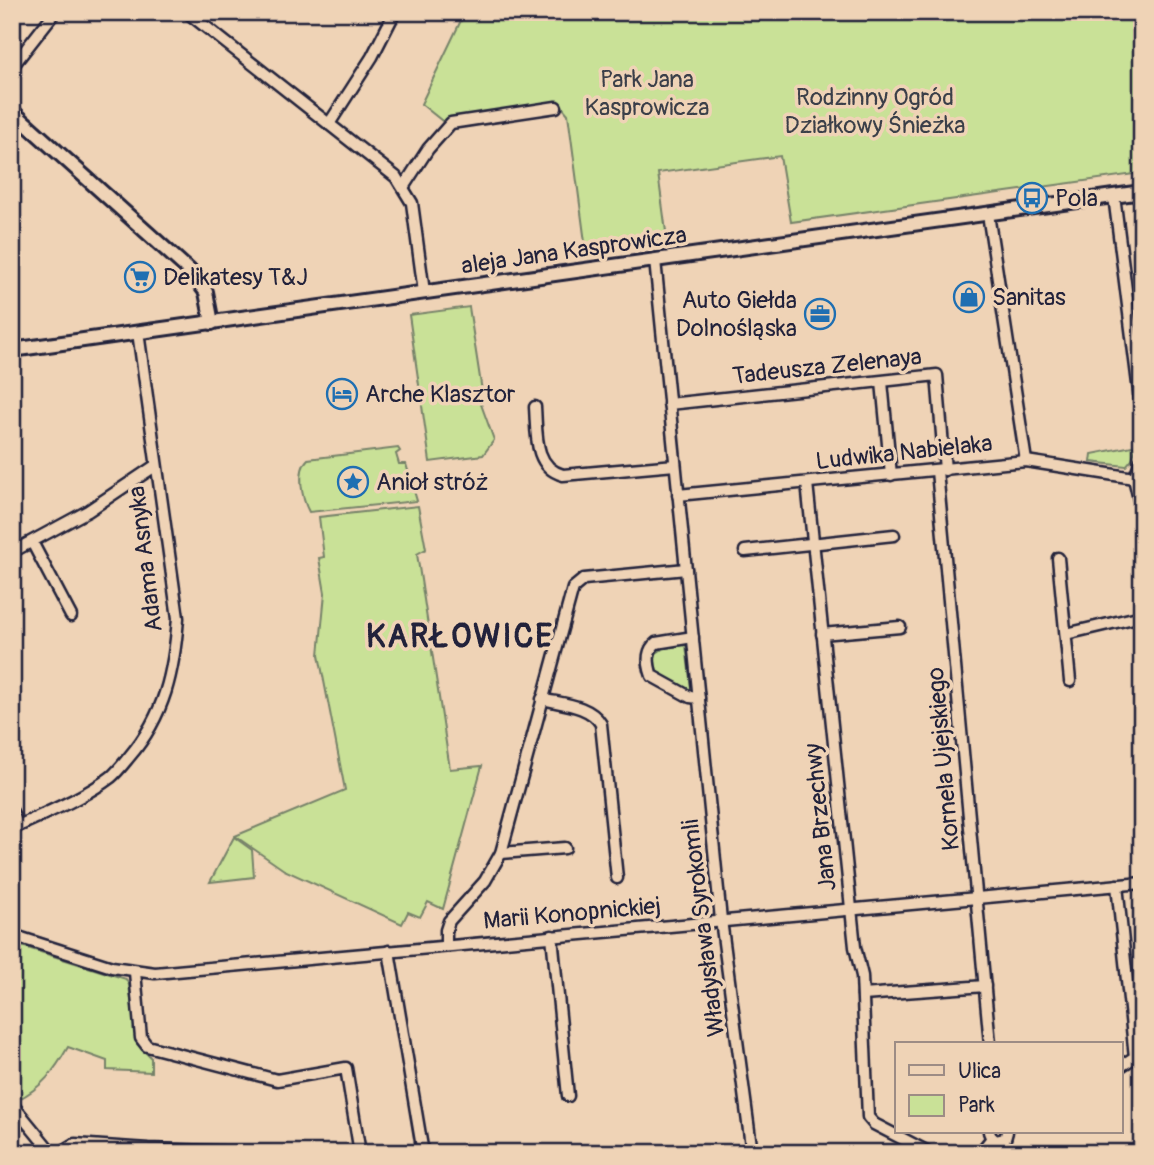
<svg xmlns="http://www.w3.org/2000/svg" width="1154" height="1165" viewBox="0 0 1154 1165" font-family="Pangolin,sans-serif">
	<rect width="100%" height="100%" fill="#efd3b6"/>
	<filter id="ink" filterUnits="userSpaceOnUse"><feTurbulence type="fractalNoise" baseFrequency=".0143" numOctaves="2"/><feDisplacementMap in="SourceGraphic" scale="14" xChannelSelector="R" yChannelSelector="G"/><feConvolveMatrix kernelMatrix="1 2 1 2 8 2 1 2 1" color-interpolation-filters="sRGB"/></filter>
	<g filter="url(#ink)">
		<g fill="#c9e197" stroke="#768269" stroke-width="2">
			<path d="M465,12H1142V173L791,222L780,156L658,173L667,239L586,250L568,114L558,102L461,118L446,124L421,104Z"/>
			<path d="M469,307L482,391L478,396L494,440L483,455L430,462L409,315Z"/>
			<path d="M1137,445L1132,459L1126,466L1091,462L1092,454Z"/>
			<path d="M398,448L400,451L396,454L399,464H406L417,501L309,512C302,499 296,470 308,459Z"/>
			<path d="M418,506L426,549L417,554L450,769L482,766L443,909L428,902L420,917L408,912L402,924L284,870L235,836L345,790L319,655L325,593L319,558L324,557L319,517Z"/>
			<path d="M686,645L691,688L687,691C667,679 653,680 655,654L664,648Z"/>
			<path d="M234,837L252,850L254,877L210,882Z"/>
			<path d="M12,943L126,979L129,985L137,1044L151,1058V1072L107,1070V1061L68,1047C55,1070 42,1088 17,1100L12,1096Z"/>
		</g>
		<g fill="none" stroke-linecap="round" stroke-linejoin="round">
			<g stroke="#22223b" stroke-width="15">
				<g id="minor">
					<path d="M187,12L396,177L412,203L424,292"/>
					<path d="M12,67L55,12"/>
					<path d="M329,124L372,57L395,12"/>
					<path d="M404,186L428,149L451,123L556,107"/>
					<path d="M1114,196L1142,415"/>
					<path d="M988,214L1026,461"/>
					<path d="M655,260L721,920L752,1153"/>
					<path d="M882,382L891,475"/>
					<path d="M669,404L937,375L945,470"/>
					<path d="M535,407C537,432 533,467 563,475L675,465"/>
					<path d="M1142,459L1134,478L1142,512"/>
					<path d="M937,471L990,1044"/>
					<path d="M807,483L855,947L862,976L868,1117L874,1124L930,1153"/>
					<path d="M678,495L1026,461L1134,478"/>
					<path d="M32,542L71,616"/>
					<path d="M745,551L894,535"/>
					<path d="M12,552L88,511L155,466"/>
					<path d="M1058,558L1070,681"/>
					<path d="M822,634L900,627"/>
					<path d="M1066,634L1142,616"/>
					<path d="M693,637L656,643C646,651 648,665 652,676L690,697L699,698"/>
					<path d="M542,699C562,704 590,705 601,724L617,878"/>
					<path d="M12,812L18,826"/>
					<path d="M12,829C45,813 82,799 111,777C118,771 124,763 129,757C165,715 174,671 178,618L138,332"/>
					<path d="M501,853L565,848"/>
					<path d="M1117,885L1135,1057L1121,1066"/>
					<path d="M12,935L112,967L155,973L1142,883"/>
					<path d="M552,936L568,1096"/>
					<path d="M446,946V930L449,921L485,881L501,853L573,588L584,579L686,569"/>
					<path d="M389,951L423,1153"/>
					<path d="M135,972L141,1038L147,1046L277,1080L346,1068L360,1153"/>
					<path d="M863,995L985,986"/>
					<path d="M12,1104L52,1153"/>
					<path d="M989,1132L991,1137L996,1141L1005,1139L1007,1132"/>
					<path d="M60,1153L75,1144L148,1149L271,1153"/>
					<path d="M980,1153L992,1138"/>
				</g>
			</g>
			<g stroke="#22223b" stroke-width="18">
				<g id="tertiary">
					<path d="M12,111L191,272L206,292L212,323"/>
					<path d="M12,350L1142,192"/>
				</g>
			</g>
			<use href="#minor" stroke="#efd3b6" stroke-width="10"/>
			<use href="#tertiary" stroke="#efd3b6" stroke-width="12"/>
		</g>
	</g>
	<defs>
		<g id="bus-ring" transform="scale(1.575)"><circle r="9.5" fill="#efd3b6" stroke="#1f6fb2" stroke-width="1.5"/><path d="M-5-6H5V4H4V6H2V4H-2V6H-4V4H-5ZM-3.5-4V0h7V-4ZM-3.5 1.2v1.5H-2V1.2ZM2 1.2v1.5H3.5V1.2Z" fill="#1f6fb2"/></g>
		<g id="supermarket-ring" transform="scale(1.575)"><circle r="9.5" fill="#efd3b6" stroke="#1f6fb2" stroke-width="1.5"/><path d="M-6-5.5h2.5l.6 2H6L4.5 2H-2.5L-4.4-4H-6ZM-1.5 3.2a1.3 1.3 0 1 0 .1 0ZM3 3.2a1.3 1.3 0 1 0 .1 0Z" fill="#1f6fb2"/></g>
		<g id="shop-ring" transform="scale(1.575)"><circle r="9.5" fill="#efd3b6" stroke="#1f6fb2" stroke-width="1.5"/><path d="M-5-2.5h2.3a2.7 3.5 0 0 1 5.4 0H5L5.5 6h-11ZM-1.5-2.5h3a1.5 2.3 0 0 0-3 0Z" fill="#1f6fb2"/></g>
		<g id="office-ring" transform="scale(1.575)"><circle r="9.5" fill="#efd3b6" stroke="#1f6fb2" stroke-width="1.5"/><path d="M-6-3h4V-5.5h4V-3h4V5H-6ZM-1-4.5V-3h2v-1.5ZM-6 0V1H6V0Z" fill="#1f6fb2"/></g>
		<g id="hotel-ring" transform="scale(1.575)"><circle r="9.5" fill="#efd3b6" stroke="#1f6fb2" stroke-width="1.5"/><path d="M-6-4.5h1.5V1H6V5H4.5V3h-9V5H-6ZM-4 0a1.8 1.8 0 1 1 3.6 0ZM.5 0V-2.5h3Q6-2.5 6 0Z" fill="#1f6fb2"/></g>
		<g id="sight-ring" transform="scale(1.575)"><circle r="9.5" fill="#efd3b6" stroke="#1f6fb2" stroke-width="1.5"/><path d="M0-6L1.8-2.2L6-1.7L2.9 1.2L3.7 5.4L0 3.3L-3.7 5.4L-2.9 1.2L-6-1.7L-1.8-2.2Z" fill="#1f6fb2"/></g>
	</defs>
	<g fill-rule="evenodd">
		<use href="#bus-ring" x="1032" y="198"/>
		<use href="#supermarket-ring" x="140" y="277"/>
		<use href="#shop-ring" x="969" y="297"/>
		<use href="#office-ring" x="820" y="314"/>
		<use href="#hotel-ring" x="342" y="394"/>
		<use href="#sight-ring" x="353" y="482"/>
	</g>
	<g text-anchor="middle" stroke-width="7" stroke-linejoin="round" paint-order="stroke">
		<g font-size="24" fill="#3b3f49" stroke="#efd3b6">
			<text x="647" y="87">Park Jana<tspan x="647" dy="28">Kasprowicza</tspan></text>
			<text x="875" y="105">Rodzinny Ogród<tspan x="875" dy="28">Działkowy Śnieżka</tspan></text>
		</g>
		<g font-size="24" fill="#22223b" stroke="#efd3b6" text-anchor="start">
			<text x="1055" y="206">Pola</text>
			<text x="163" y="285">Delikatesy T&amp;J</text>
			<text x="992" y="305">Sanitas</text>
			<text x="797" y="308" text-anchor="end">Auto Giełda<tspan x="797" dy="28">Dolnośląska</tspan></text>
			<text x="365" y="402">Arche Klasztor</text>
			<text x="376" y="490">Anioł stróż</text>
		</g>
		<g font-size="24" fill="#22223b" stroke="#efd3b6">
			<text transform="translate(574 250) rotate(-8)" y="8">aleja Jana Kasprowicza</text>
			<text transform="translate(827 366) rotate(-6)" y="8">Tadeusza Zelenaya</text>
			<text transform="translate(904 452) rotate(-6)" y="8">Ludwika Nabielaka</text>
			<text transform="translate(145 559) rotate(-97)" y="8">Adama Asnyka</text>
			<text transform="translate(943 759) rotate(-95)" y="8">Kornela Ujejskiego</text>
			<text transform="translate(820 817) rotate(-96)" y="8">Jana Brzechwy</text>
			<text transform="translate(572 913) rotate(-5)" y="8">Marii Konopnickiej</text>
			<text transform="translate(703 928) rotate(-97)" y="8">Władysława Syrokomli</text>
		</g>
		<g font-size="32" font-weight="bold" letter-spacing="2" fill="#22223b" stroke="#efd3b6">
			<text x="460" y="647">KARŁOWICE</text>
		</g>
	</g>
	<rect width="1154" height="1165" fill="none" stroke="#efd3b6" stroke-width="42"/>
	<rect x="21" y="21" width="1112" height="1123" fill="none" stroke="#22223b" stroke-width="2.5" filter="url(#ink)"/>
	<rect x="895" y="1042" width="228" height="91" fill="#efd3b6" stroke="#9d8c85" stroke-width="2"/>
	<rect x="909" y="1065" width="35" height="10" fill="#efd3b6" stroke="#9d8c85" stroke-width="2"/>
	<text x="958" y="1078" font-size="21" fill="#22223b">Ulica</text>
	<rect x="909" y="1095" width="35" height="21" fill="#c9e197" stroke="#9d8c85" stroke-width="2"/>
	<text x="958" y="1112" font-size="21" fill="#22223b">Park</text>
</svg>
